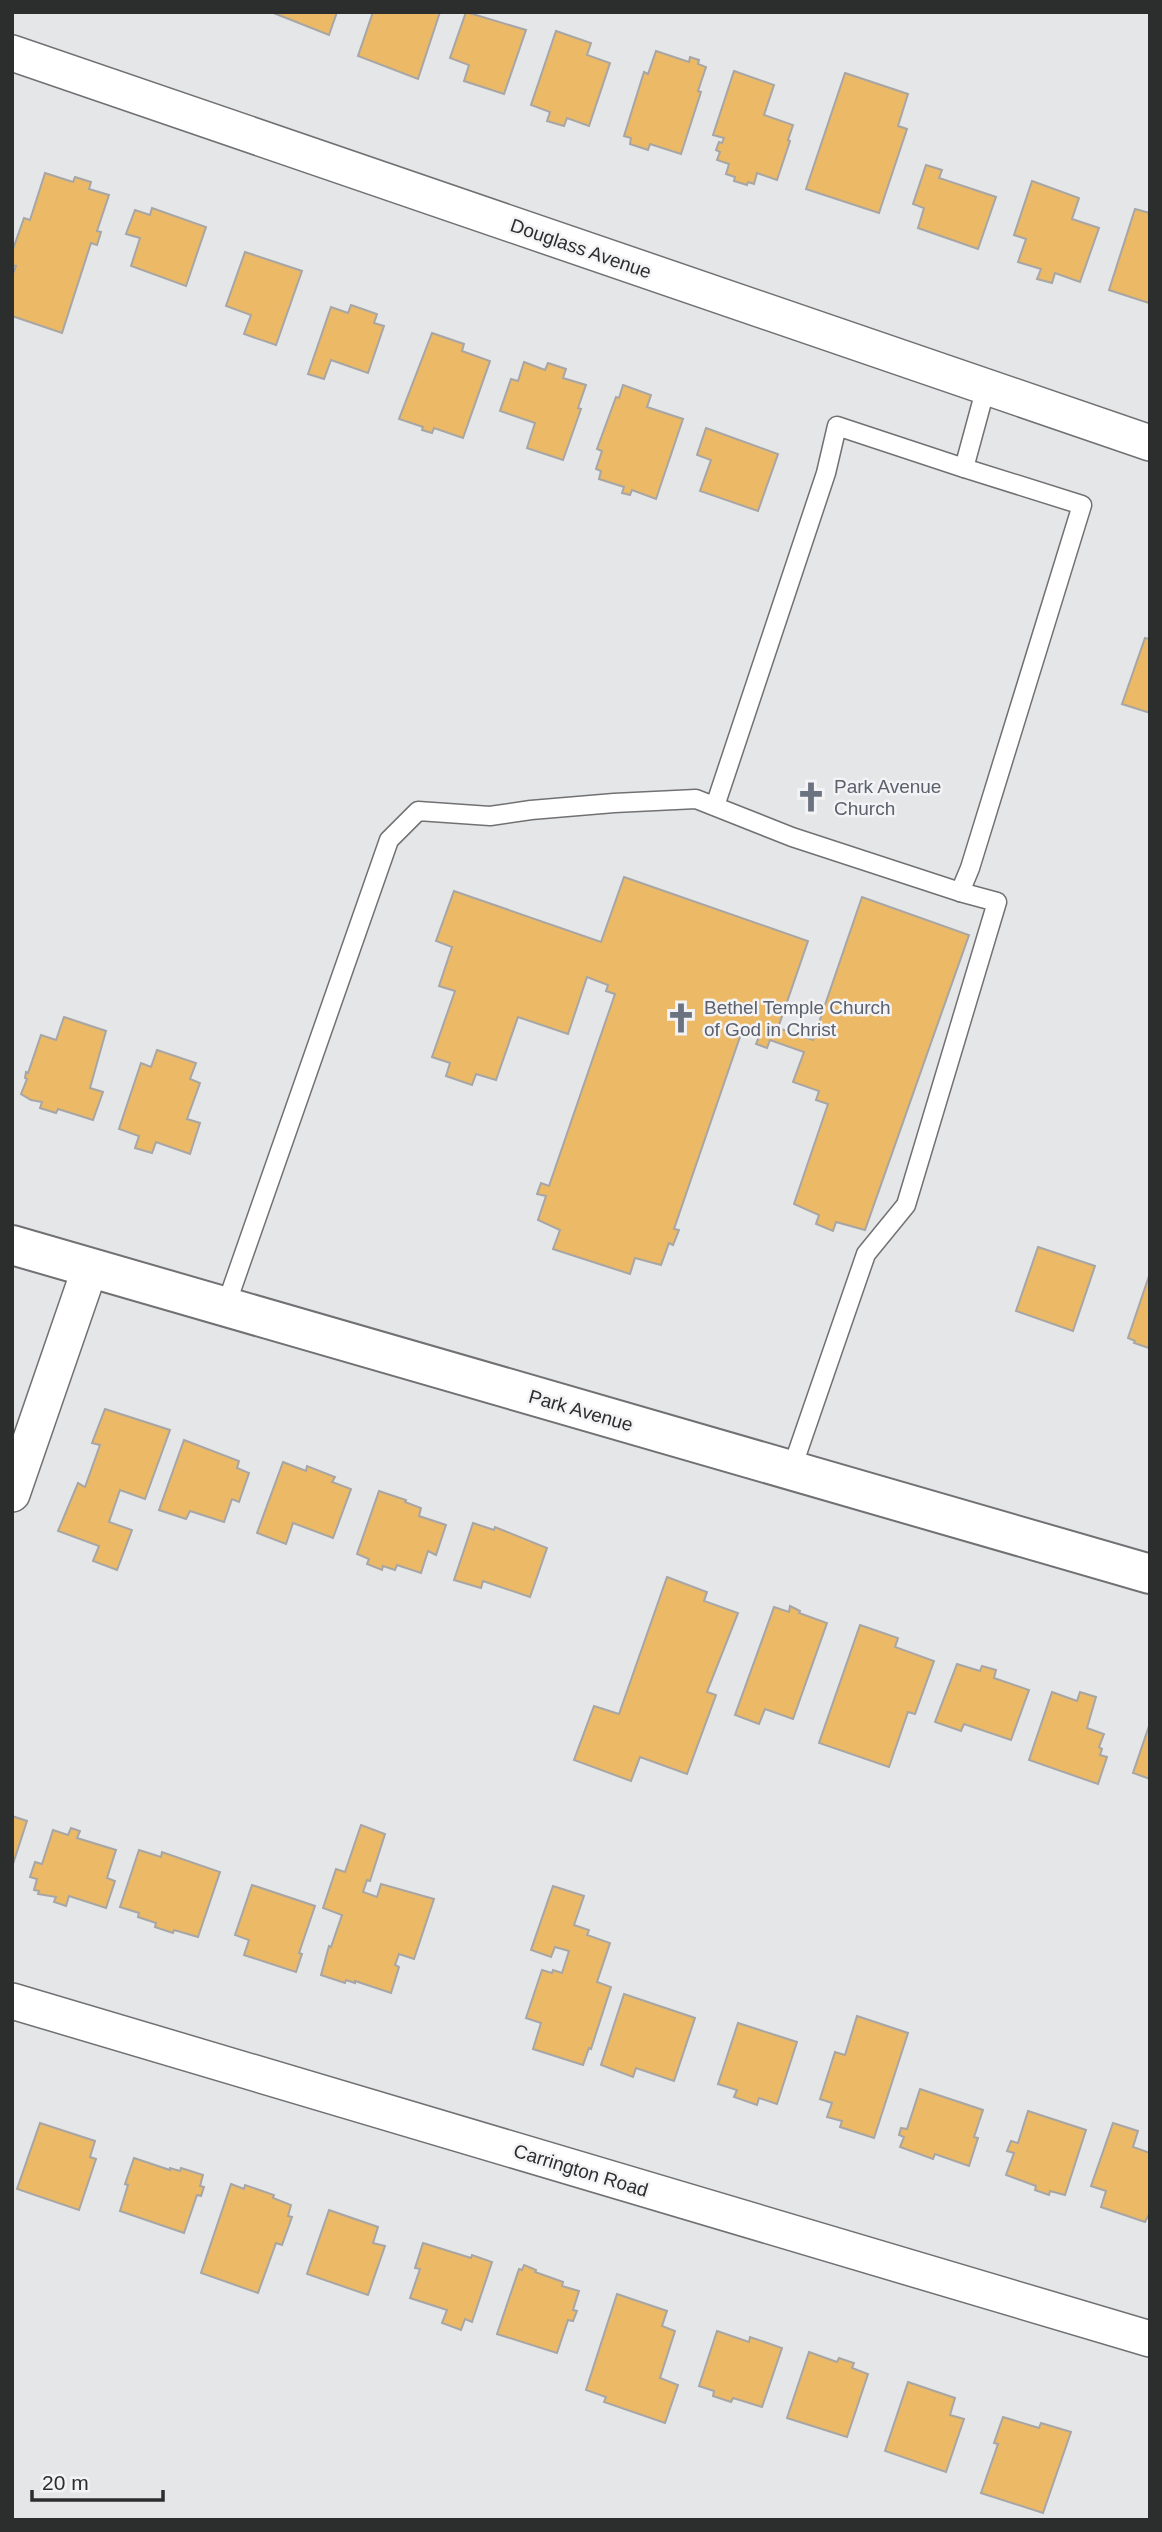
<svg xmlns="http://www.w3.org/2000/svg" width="1162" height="2532" viewBox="0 0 1162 2532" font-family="Helvetica,sans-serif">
	<rect width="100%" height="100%" fill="#e5e6e7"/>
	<g fill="#ecb967" stroke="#a7a6a5" stroke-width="2">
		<path d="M271,12H337L329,35Z"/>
		<path d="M373,12H440L418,79L358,56Z"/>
		<path d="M466,12L526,30L504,94L464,81L469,65L450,58Z"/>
		<path d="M556,31L591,43L587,55L610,63L589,126L567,118L564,126L547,121L550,112L531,105Z"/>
		<path d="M656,51L689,62L690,57L699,60L698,64L706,67L698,91L701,92L681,154L650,144L648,150L630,144L631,138L624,136L644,72L648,74Z"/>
		<path d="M734,71L774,85L764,115L793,125L788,140L790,141L777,180L757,173L754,184L748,182L747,185L734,181L735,177L726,174L729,164L717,160L720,152L716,150L719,142L722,143L724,138L713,135Z"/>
		<path d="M845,73L908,94L898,126L907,129L879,213L806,189Z"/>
		<path d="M926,165L942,170L939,178L996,197L978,249L918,228L924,208L913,204Z"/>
		<path d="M45,173L73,182L75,177L91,182L89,189L109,195L97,231L101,232L97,245L91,243L62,333L12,316V276L16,266L12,265V252L24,218L30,220Z"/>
		<path d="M1032,181L1079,198L1072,219L1099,228L1080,282L1055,273L1052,283L1037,279L1041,269L1018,262L1026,239L1014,235Z"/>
		<path d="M152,208L206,227L186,286L131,266L140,238L126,234L135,210L150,215Z"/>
		<path d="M1135,209L1150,213V307L1149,303L1109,290Z"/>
		<path d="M245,252L302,271L276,345L244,334L251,315L226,306Z"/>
		<path d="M351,305L377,314L374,323L384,326L368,373L331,360L324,379L308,374L331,307L348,313Z"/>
		<path d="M432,333L464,344L462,351L490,361L463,438L434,428L432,433L422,430L423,427L399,419Z"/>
		<path d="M524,362L545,370L548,363L566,369L563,378L586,385L578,408L581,409L563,460L527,448L535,423L500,411L511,379L518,381Z"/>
		<path d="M623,385L651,395L647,407L683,419L656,499L632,490L630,495L622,493L624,487L599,479L601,471L596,469L602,451L597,449L616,397L619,398Z"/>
		<path d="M706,428L778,454L758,511L700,491L711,460L697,455Z"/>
		<path d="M1145,638L1150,639V713L1122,704Z"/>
		<path d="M624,877L808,941L778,1028L813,1040L862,897L969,935L865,1230L836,1222L833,1231L816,1224L819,1215L794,1204L828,1104L816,1100L819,1091L793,1082L804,1052L770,1040L767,1048L756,1044L759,1037L742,1031L674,1229L679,1230L673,1245L669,1243L661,1265L635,1258L630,1274L553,1249L560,1230L538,1220L546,1196L537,1194L541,1183L549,1186L615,994L606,991L608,985L587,977L568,1034L518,1017L496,1080L476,1074L472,1085L446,1076L450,1063L432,1057L455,991L439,986L452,947L436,941L454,891L601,942Z"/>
		<path d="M64,1017L106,1031L90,1088L103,1092L93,1120L58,1109L56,1113L40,1108L42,1102L31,1100L21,1094L27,1079L25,1078L26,1072L28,1073L41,1035L56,1040Z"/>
		<path d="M157,1050L196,1063L190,1079L200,1083L187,1119L200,1123L190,1154L156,1142L152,1153L135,1148L139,1136L119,1129L141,1063L151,1067Z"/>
		<path d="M1038,1247L1095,1266L1073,1331L1016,1311Z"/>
		<path d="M1150,1273V1351L1149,1348L1134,1343L1135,1341L1128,1338Z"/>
		<path d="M105,1409L170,1430L145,1499L120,1490L109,1522L132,1530L117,1570L93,1561L99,1546L58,1531L78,1483L85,1487L100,1445L92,1443Z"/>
		<path d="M184,1440L239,1461L237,1468L249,1473L239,1502L232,1499L224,1522L190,1511L186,1519L159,1510Z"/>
		<path d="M283,1462L306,1471L307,1466L335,1477L332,1482L351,1489L333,1538L293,1523L286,1544L257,1533Z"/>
		<path d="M379,1491L406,1500L405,1502L421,1508L419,1516L446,1525L436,1555L428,1551L421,1573L397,1565L395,1570L383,1566L382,1570L367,1564L369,1559L357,1554Z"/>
		<path d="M473,1523L494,1530L495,1527L547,1548L530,1597L483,1581L481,1588L454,1580Z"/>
		<path d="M667,1577L707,1592L704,1601L738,1613L707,1692L716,1695L687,1774L640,1757L631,1781L574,1760L594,1706L619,1714Z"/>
		<path d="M790,1606L800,1611L799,1613L827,1623L793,1719L765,1709L759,1724L735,1715L774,1607L789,1612Z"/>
		<path d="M860,1625L898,1638L895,1647L934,1661L915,1714L908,1712L889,1767L819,1743Z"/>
		<path d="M957,1664L980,1671L982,1666L996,1670L994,1678L1029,1690L1011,1740L964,1724L961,1731L935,1722Z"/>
		<path d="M1052,1692L1077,1701L1080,1692L1096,1697L1087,1728L1104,1734L1099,1747L1102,1749L1100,1755L1107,1757L1098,1784L1029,1760Z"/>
		<path d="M1150,1723V1779L1133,1773Z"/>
		<path d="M12,1816L27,1821L12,1867Z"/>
		<path d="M361,1825L385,1834L370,1881L367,1880L363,1892L377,1897L381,1884L434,1899L414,1959L399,1954L395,1965L399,1967L391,1993L355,1981V1983L346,1980L345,1983L321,1975L329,1946L331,1947L342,1915L323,1908L336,1869L345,1872Z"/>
		<path d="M71,1828L80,1831L77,1838L116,1850L107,1878L115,1881L106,1908L69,1896L66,1906L54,1902L56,1897L38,1894L39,1891L34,1890L37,1879L30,1877L35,1862L42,1864L53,1830L68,1835Z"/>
		<path d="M139,1850L161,1857L162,1852L220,1872L198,1937L174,1930L173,1933L155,1927L156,1923L138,1917L139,1913L120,1907Z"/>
		<path d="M252,1885L315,1906L299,1953L302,1954L296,1972L244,1955L249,1940L235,1935Z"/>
		<path d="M553,1886L584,1896L574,1925L589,1930L587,1935L610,1943L597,1982L611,1987L591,2049L589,2048L583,2065L533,2049L541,2023L526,2018L542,1970L552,1973L553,1970L562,1973L569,1951L555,1947L551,1957L531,1950Z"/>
		<path d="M624,1994L695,2018L674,2081L636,2068L633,2077L601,2065Z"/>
		<path d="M857,2016L908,2033L874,2138L840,2127L842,2121L827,2117L832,2103L820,2099L835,2052L845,2055Z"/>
		<path d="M738,2023L797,2042L777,2104L759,2098L757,2105L734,2097L737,2090L718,2084Z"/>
		<path d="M920,2089L983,2110L974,2137L978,2138L969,2166L935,2154L933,2159L900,2147L904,2137L899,2135L901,2128L907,2129Z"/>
		<path d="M1028,2111L1086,2130L1065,2195L1050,2191L1049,2195L1035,2190L1036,2186L1006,2175L1014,2153L1007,2151L1011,2141L1018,2143Z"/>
		<path d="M40,2123L95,2141L90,2157L96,2159L79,2210L17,2189Z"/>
		<path d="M1113,2123L1138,2131L1133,2147L1150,2153V2212L1145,2222L1101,2207L1106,2191L1091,2186Z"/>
		<path d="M134,2158L170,2170V2168L180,2171L181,2168L203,2175L200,2186L204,2187L201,2196L197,2195L184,2233L120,2211L128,2185L125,2184Z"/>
		<path d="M231,2184L244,2189L245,2185L274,2195L273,2198L291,2205L288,2216L292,2217L282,2245L276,2243L258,2293L201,2273Z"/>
		<path d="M329,2210L378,2227L373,2243L385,2246L368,2295L307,2274Z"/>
		<path d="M423,2243L471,2258L472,2255L492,2262L472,2322L465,2319L461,2330L442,2323L447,2310L410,2298L420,2269L415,2268Z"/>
		<path d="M524,2265L536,2270L535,2272L563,2282L562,2286L579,2291L573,2310L577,2311L573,2321L568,2320L557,2353L497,2334L519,2269L522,2270Z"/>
		<path d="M617,2294L667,2311L662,2326L675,2331L660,2378L678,2385L665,2423L604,2402L606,2397L586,2390Z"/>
		<path d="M717,2331L749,2342L750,2337L782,2348L762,2407L733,2398L731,2402L713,2396L714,2391L699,2386Z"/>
		<path d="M809,2352L837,2362L839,2358L854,2363L852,2368L868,2374L847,2437L787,2418Z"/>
		<path d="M908,2382L955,2398L950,2415L964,2419L946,2472L885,2451Z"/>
		<path d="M1003,2417L1039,2428L1041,2423L1071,2432L1043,2513L981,2493L998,2444L994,2443Z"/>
	</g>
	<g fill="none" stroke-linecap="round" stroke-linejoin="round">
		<g stroke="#717173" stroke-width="21">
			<g id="lane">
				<path d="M715,806L826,473L837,426L964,468L986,387"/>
				<path d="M960,892L970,868L1082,505L964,468"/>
				<path d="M225,1308L389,840L418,811L490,816L531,810L614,803L696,799L792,837L960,892L997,902L906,1205L866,1254L791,1471"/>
			</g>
		</g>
		<g stroke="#717173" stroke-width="38">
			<g id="street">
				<path d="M12,53L1150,443"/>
				<path d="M12,1494L90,1268"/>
				<path d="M12,2001L1150,2339"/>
			</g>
		</g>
		<g stroke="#717173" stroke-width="42">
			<path id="secondary" d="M12,1245L1150,1574"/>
		</g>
		<use href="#lane" stroke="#fff" stroke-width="18"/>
		<use href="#street" stroke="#fff" stroke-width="35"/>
		<use href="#secondary" stroke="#fff" stroke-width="38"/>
	</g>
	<defs>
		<g id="church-bare" transform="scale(2.415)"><path d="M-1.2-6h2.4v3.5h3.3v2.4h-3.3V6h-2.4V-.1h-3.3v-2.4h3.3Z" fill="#6b7280" stroke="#f3f3f5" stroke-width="2.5" paint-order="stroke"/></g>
	</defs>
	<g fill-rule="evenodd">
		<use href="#church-bare" x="811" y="797"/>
		<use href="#church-bare" x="681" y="1018"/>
	</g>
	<g text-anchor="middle" stroke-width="5" stroke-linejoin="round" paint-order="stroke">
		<g font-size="19" fill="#2c2d2d" stroke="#f3f3f5">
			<text transform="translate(581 248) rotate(19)" y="7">Douglass Avenue</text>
			<text transform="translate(581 1410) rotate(16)" y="7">Park Avenue</text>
			<text transform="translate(581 2170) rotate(17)" y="7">Carrington Road</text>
		</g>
		<g font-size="19" fill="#5b616d" stroke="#f3f3f5" text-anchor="start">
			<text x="834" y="793">Park Avenue<tspan x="834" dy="22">Church</tspan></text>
			<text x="704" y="1014">Bethel Temple Church<tspan x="704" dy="22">of God in Christ</tspan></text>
		</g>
	</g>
	<rect width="1162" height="2532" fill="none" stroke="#2c2d2d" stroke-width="28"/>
	<path d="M32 2490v10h131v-10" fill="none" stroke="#2c2d2d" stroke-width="3.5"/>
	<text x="42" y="2490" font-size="21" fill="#2c2d2d" stroke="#f3f3f5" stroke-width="5" paint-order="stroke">20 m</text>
</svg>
